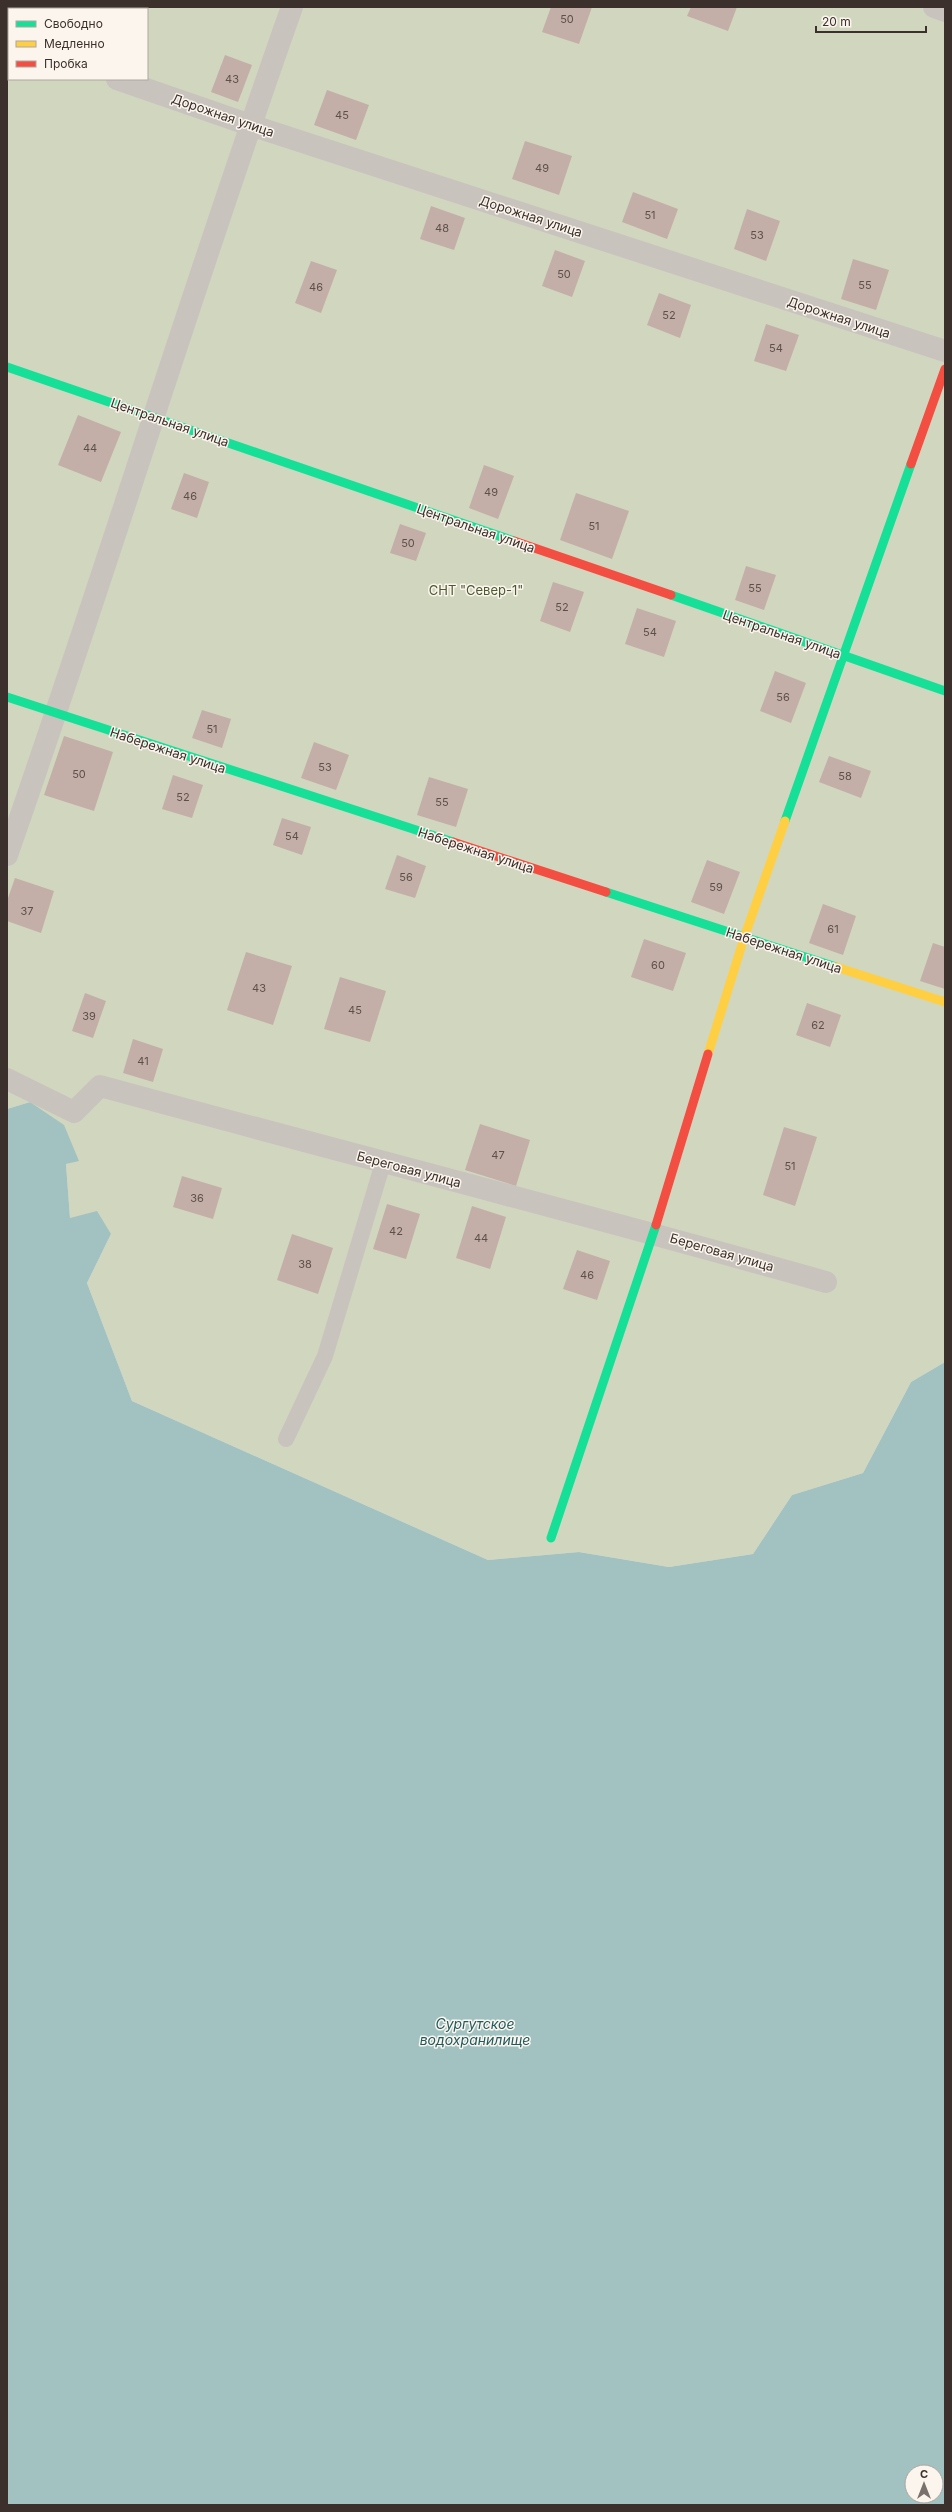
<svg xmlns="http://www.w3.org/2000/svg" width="952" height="2512" viewBox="0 0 952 2512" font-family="Inter,sans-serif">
	<rect width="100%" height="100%" fill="#f0ebe5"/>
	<path fill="#d1d6bf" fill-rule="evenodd" d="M7,7H945V1362L911,1382L863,1473L792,1495L753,1554L669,1567L579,1552L488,1560L132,1401L87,1283L111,1234L70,1218L66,1164L78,1160L30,1102L7,1109ZM9,9H147V79H9Z"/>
	<path fill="#a1c2c1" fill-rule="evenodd" d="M30,1102L64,1125L79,1161L66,1164L70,1218L97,1211L111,1234L87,1283L132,1401L488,1560L579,1552L669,1567L753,1554L792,1495L863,1473L911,1382L945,1362V2505H7V1109ZM912,2472H936V2496H912Z"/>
	<g fill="#c3afa7">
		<path d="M7,7H27V9H9V19L7,18Z"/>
		<path d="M551,7H592L579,44L542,32Z"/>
		<path d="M691,7H737L728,31L687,16Z"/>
		<path d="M225,55L252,65L238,102L211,92Z"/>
		<path d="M327,90L369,105L356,140L314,125Z"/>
		<path d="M525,141L572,156L559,195L512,179Z"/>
		<path d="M633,192L678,209L667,239L622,222Z"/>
		<path d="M431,206L465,218L454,250L420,239Z"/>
		<path d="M747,209L780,221L766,261L734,249Z"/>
		<path d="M555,250L585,261L572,297L542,286Z"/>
		<path d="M853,259L889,270L876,310L841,299Z"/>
		<path d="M311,261L337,270L321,313L295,303Z"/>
		<path d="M659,293L691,305L680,338L647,325Z"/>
		<path d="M766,324L799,335L786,371L754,361Z"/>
		<path d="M78,415L121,432L101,482L58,465Z"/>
		<path d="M484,465L514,476L498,519L469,508Z"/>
		<path d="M184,473L209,482L197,518L171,509Z"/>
		<path d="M576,493L629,511L612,559L560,540Z"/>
		<path d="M400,524L426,533L416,561L390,553Z"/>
		<path d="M746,566L776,575L764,610L735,600Z"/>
		<path d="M553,582L584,592L570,632L540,621Z"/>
		<path d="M637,608L676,621L664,657L625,644Z"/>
		<path d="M775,671L806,683L791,723L760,711Z"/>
		<path d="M202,710L231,719L222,748L192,738Z"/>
		<path d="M64,736L113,752L94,811L44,795Z"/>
		<path d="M314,742L349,755L336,790L301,778Z"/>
		<path d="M829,756L871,771L861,798L819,782Z"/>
		<path d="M173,775L203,785L192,818L162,809Z"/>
		<path d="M429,777L468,789L456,827L417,815Z"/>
		<path d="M282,818L311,827L302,855L273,845Z"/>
		<path d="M397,855L426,866L415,898L385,889Z"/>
		<path d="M707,860L740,872L724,914L691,902Z"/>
		<path d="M15,878L54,891L41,933L7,921V901Z"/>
		<path d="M823,904L856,916L843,955L809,943Z"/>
		<path d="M644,939L686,953L673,991L631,977Z"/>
		<path d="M933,943L945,947V989L920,981Z"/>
		<path d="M246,952L292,966L273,1025L227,1010Z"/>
		<path d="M340,977L386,991L370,1042L324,1029Z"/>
		<path d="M85,993L106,1001L93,1038L72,1031Z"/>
		<path d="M807,1003L841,1015L830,1047L796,1035Z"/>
		<path d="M133,1039L163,1049L153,1082L123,1073Z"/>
		<path d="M480,1124L530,1140L516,1186L465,1170Z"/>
		<path d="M784,1127L817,1137L795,1206L763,1195Z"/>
		<path d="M182,1176L222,1188L213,1219L173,1207Z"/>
		<path d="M387,1204L420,1214L406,1259L373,1249Z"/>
		<path d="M472,1206L506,1217L490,1269L456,1258Z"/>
		<path d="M292,1234L333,1248L318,1294L277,1280Z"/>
		<path d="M577,1250L610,1261L597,1300L563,1289Z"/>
	</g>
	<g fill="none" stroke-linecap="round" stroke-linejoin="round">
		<path stroke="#c9c3be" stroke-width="16" d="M286,1439L325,1356L383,1163"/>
		<g stroke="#c9c3be" stroke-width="22">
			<path d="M934,7L945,11"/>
			<path d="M7,41L9,42"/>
			<path d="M117,79L250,125L945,351"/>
			<path d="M7,855C106,573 192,288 292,7"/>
			<path d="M7,1079L74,1112L100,1086C342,1152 585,1214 826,1282"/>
		</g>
		<g stroke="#16e098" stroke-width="9">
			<path d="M7,367L514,541"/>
			<path d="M671,595L945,691"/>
			<path d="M7,697L453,842"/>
			<path d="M785,821L911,464"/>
			<path d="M606,892L836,967"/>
			<path d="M551,1538L656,1225"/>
		</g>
		<g stroke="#ffcf43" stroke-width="9">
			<path d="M836,967L945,1002"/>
			<path d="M708,1054L744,938L785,821"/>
		</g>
		<g stroke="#f24e42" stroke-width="9">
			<path d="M911,464L945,369"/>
			<path d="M514,541L671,595"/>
			<path d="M453,842L606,892"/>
			<path d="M656,1225L708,1054"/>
		</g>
	</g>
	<g text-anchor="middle" stroke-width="3" stroke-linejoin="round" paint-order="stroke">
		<g font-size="11" fill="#5d504a">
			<text x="567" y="23">50</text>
			<text x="232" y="83">43</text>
			<text x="342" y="119">45</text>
			<text x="542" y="172">49</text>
			<text x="650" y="219">51</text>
			<text x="442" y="232">48</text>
			<text x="757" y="239">53</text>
			<text x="564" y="278">50</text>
			<text x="865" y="289">55</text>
			<text x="316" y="291">46</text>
			<text x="669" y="319">52</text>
			<text x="776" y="352">54</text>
			<text x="90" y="452">44</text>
			<text x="491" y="496">49</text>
			<text x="190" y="500">46</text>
			<text x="594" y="530">51</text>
			<text x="408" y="547">50</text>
			<text x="755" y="592">55</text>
			<text x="562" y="611">52</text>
			<text x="650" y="636">54</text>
			<text x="783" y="701">56</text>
			<text x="212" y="733">51</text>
			<text x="325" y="771">53</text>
			<text x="79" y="778">50</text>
			<text x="845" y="780">58</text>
			<text x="183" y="801">52</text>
			<text x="442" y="806">55</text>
			<text x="292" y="840">54</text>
			<text x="406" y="881">56</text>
			<text x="716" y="891">59</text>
			<text x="27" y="915">37</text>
			<text x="833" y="933">61</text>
			<text x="658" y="969">60</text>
			<text x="259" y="992">43</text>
			<text x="355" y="1014">45</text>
			<text x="89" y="1020">39</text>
			<text x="818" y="1029">62</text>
			<text x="143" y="1065">41</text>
			<text x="498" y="1159">47</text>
			<text x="790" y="1170">51</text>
			<text x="197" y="1202">36</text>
			<text x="396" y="1235">42</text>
			<text x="481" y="1242">44</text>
			<text x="305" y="1268">38</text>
			<text x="587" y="1279">46</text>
		</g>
		<g font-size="13" fill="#3b302b" stroke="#fbf5ee">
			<text transform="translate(223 115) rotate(19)" y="5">Дорожная улица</text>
			<text transform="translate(531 216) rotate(18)" y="5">Дорожная улица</text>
			<text transform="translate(839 317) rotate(18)" y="5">Дорожная улица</text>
			<text transform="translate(170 422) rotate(19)" y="5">Центральная улица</text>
			<text transform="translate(476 528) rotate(19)" y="5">Центральная улица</text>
			<text transform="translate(782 634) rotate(19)" y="5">Центральная улица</text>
			<text transform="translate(168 750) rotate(18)" y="5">Набережная улица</text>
			<text transform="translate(476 850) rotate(18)" y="5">Набережная улица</text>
			<text transform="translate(784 950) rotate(18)" y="5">Набережная улица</text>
			<text transform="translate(409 1169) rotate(15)" y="5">Береговая улица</text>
			<text transform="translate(722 1252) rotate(16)" y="5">Береговая улица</text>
		</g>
		<g font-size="13" fill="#4a5a2e" stroke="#fbf5ee">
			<text x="476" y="595">СНТ "Север-1"</text>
		</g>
		<g font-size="14" font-style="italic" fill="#1f5a5e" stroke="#fbf5ee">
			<text x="475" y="2029">Сургутское<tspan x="475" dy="16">водохранилище</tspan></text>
		</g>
	</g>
	<rect width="952" height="2512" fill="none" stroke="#3b302b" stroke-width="16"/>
	<rect x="8" y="8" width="140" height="72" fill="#fbf5ee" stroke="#aea6a0"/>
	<rect x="16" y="21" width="20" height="6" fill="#16e098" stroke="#aea6a0"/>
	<text x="44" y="28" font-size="12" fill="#3b302b">Свободно</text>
	<rect x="16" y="41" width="20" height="6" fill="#ffcf43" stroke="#aea6a0"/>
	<text x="44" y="48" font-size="12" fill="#3b302b">Медленно</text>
	<rect x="16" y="61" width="20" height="6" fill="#f24e42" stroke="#aea6a0"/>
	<text x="44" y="68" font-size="12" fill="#3b302b">Пробка</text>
	<g transform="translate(924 2484)"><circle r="19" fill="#fbf5ee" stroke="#aea6a0"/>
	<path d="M0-3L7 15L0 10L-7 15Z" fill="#7a716c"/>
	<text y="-6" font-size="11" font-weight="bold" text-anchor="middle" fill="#3b302b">С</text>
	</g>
	<path d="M816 26v6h110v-6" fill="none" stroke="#3b302b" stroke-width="2"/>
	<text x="822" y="26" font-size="12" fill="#3b302b" stroke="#fbf5ee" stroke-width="3" paint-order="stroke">20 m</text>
</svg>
